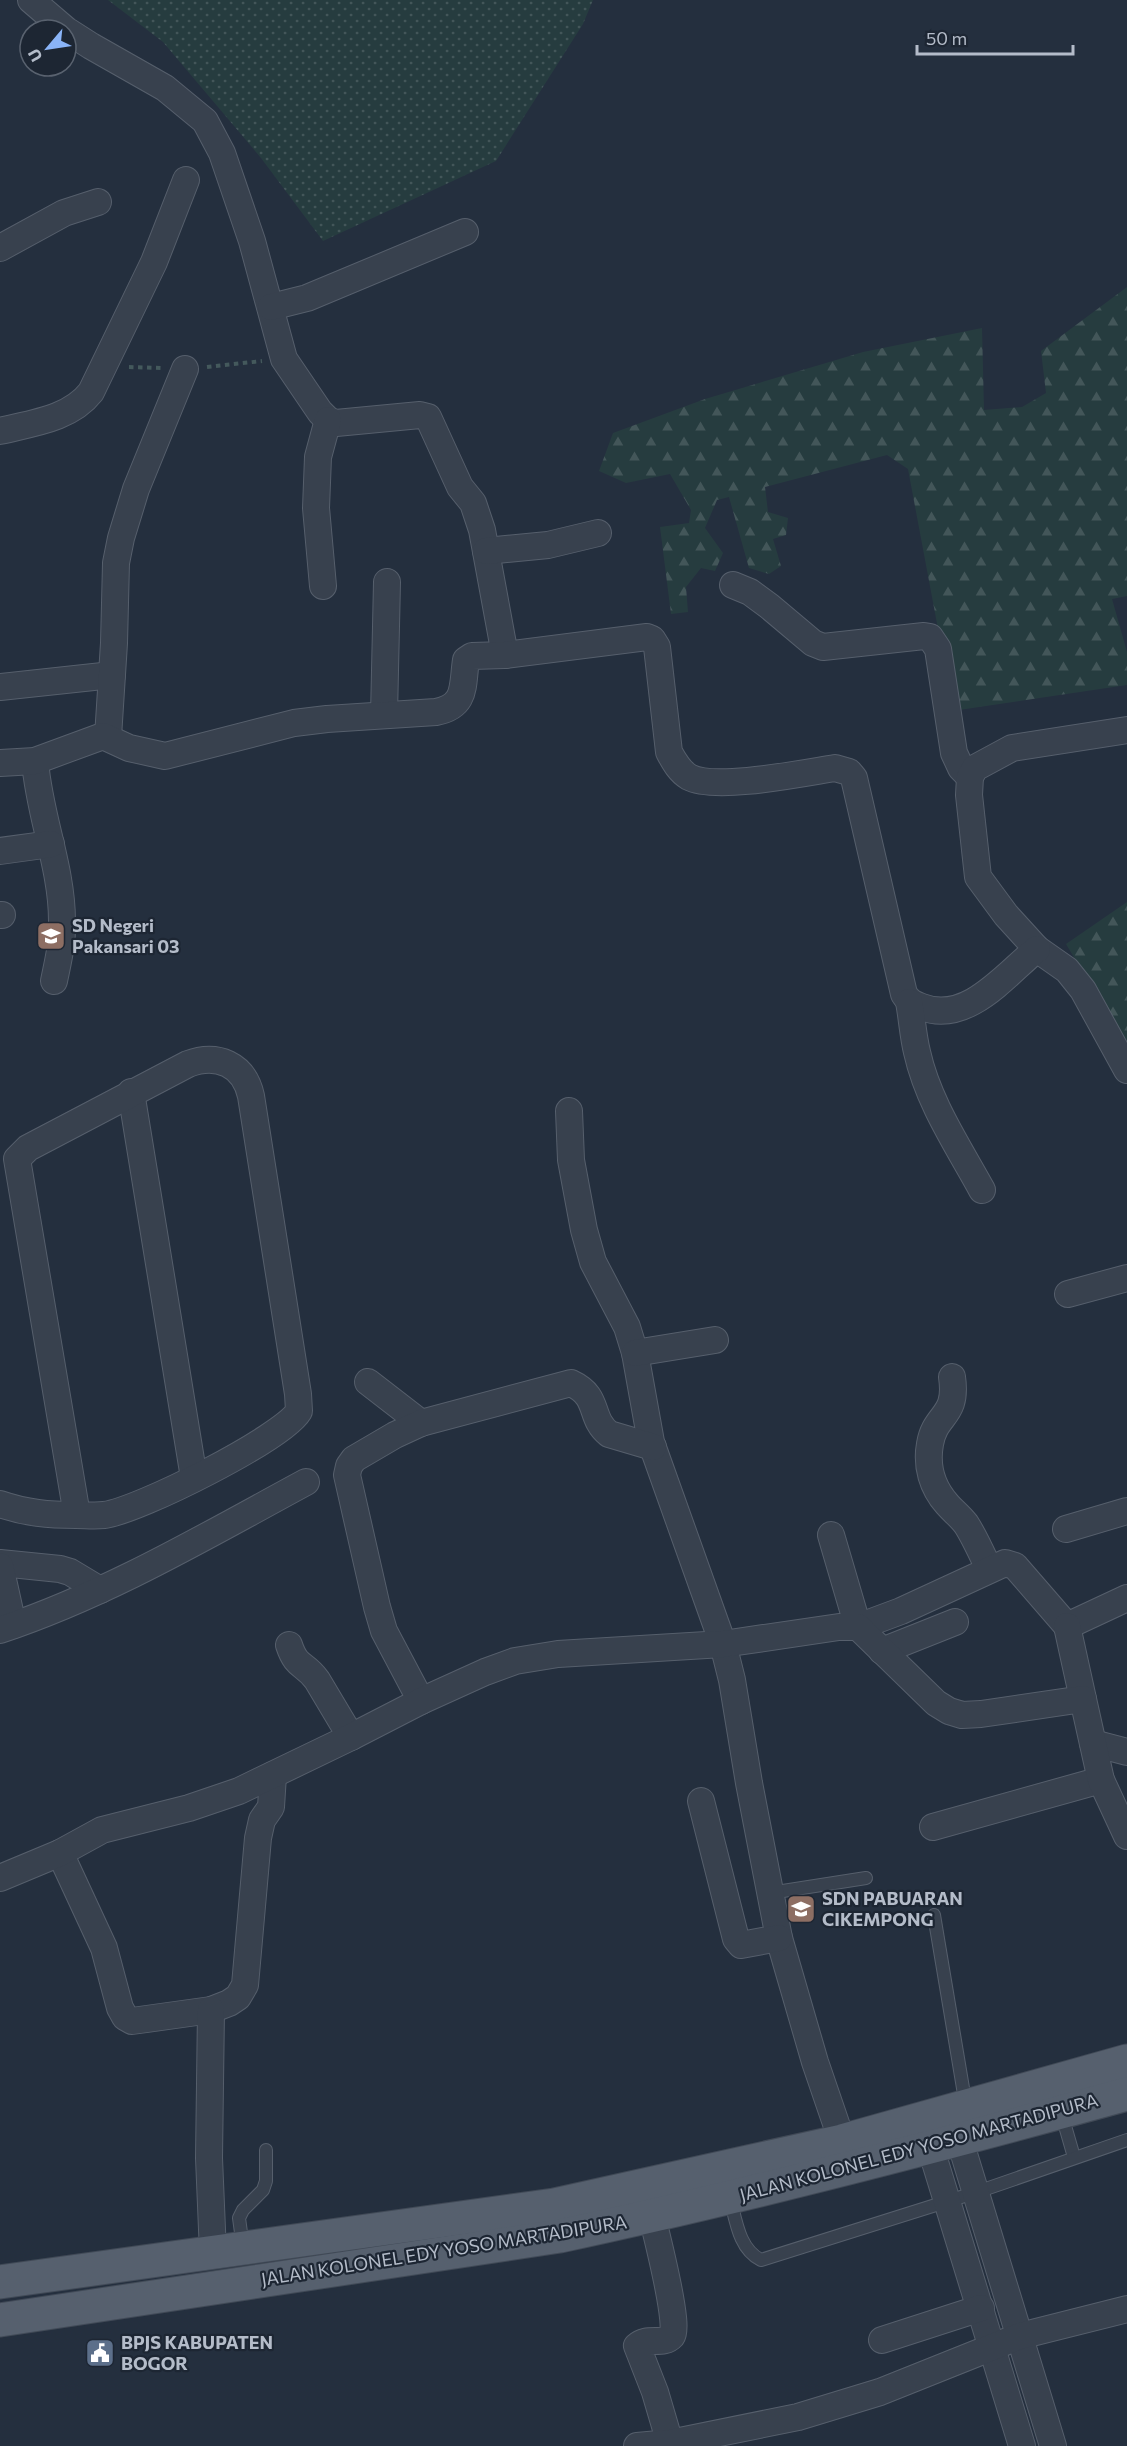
<svg xmlns="http://www.w3.org/2000/svg" width="1127" height="2446" viewBox="0 0 1127 2446" font-family="Commissioner,sans-serif">
	<defs>
		<pattern id="grass-dots" width="8" height="8" patternUnits="userSpaceOnUse" patternTransform="scale(1.5)"><rect width="8" height="8" fill="#263c3f"/><path d="M2 2h.1M6 6h.1" fill="none" stroke="#435659" stroke-width="1.8" stroke-linecap="round"/></pattern>
		<pattern id="forest-firs" width="22" height="20" patternUnits="userSpaceOnUse" patternTransform="scale(1.5)"><rect width="22" height="20" fill="#263c3f"/><path d="M5 1l3.5 6h-7zM16 11l3.5 6h-7z" fill="#435659"/></pattern>
	</defs>
	<rect width="100%" height="100%" fill="#242f3e"/>
	<path fill="url(#grass-dots)" d="M108,0H593L583,24L496,161L323,241L261,158L163,42Z"/>
	<g fill="url(#forest-firs)">
		<path d="M1127,287V596L1112,599L1127,652V685L959,710L951,698L908,469L887,455L765,487L768,512L788,518L786,535L773,539L781,566L769,574L749,568L729,497L717,500L705,528L723,553L715,571L701,568L686,587L688,612L671,614L660,527L689,523L691,510L670,474L626,483L599,471L613,433L705,399L863,352L982,328L984,410L1022,407L1046,393L1041,351Z"/>
		<path d="M1127,902V1046L1066,944Z"/>
	</g>
	<g fill="none" stroke-linecap="round" stroke-linejoin="round">
		<g stroke="#565f6c" stroke-width="14">
			<g id="lane">
				<path d="M770,1893L866,1878"/>
				<path d="M934,1915L966,2106"/>
				<path d="M1061,2112L1074,2157"/>
				<path d="M730,2198C736,2221 739,2249 761,2260L977,2192L1127,2140"/>
				<path d="M243,2247L239,2218L243,2210L263,2190L266,2181V2150"/>
			</g>
		</g>
		<g stroke="#565f6c" stroke-width="28">
			<g id="street">
				<path d="M31,0L66,30L91,46L165,88L205,121L222,153L252,241L284,359L320,412L328,420L336,423L420,415L428,417L460,487L473,503L482,530L505,655"/>
				<path d="M0,248L64,213L98,202"/>
				<path d="M271,307L307,298L465,232"/>
				<path d="M0,431C32,423 70,419 91,392L154,262L186,180"/>
				<path d="M486,551L548,545L598,533"/>
				<path d="M733,585L750,592L769,606L813,643L823,647L924,636L930,637L938,649L954,753L961,768L970,777"/>
				<path d="M323,586L316,508L318,457L328,420"/>
				<path d="M0,687L112,675"/>
				<path d="M384,715L387,582"/>
				<path d="M1127,730L1012,748L975,768L970,777L969,795L978,877L1006,915L1037,949L1067,970L1083,990L1127,1070"/>
				<path d="M108,737L114,643L116,563L121,538L136,489L185,369"/>
				<path d="M35,761C39,815 62,867 62,921C63,942 58,961 54,981"/>
				<path d="M0,763L35,761L103,736L129,748L165,756L294,723L327,719L436,712C467,706 462,686 466,660L472,656L505,655L647,637L652,639L657,647L669,752C674,761 679,771 689,777C715,791 803,773 835,768L849,772L854,778L904,994C909,1002 914,1004 922,1007C967,1025 1006,974 1037,949"/>
				<path d="M0,851L51,844"/>
				<path d="M0,915H2"/>
				<path d="M909,1002C912,1018 913,1036 917,1052C928,1102 958,1146 982,1190"/>
				<path d="M131,1092L194,1478"/>
				<path d="M569,1111L571,1160L584,1230L593,1262L627,1327L635,1353L651,1442L723,1644L732,1680L749,1783L779,1938L815,2062L842,2141"/>
				<path d="M1068,1294L1127,1278"/>
				<path d="M635,1353L715,1340"/>
				<path d="M952,1377C958,1418 935,1413 930,1444C926,1466 932,1487 947,1504C953,1511 960,1516 966,1524C975,1538 982,1554 989,1569"/>
				<path d="M368,1382L421,1423"/>
				<path d="M0,1504C26,1513 49,1515 76,1515C85,1515 95,1516 104,1515C138,1511 283,1438 299,1411L298,1394L251,1096C244,1064 217,1053 188,1064L28,1148L17,1159L77,1515"/>
				<path d="M1066,1529L1127,1511"/>
				<path d="M831,1535L858,1627L901,1611L1005,1563L1015,1566L1067,1626L1127,1598"/>
				<path d="M0,1563L60,1569L70,1572L100,1590"/>
				<path d="M0,1566L13,1625"/>
				<path d="M1067,1626L1083,1699"/>
				<path d="M0,1630C108,1594 206,1536 306,1482"/>
				<path d="M289,1645C297,1669 304,1662 317,1680L351,1737"/>
				<path d="M882,1651L955,1622"/>
				<path d="M421,1701L384,1631L377,1607L347,1475L349,1466L354,1459L395,1435L421,1423L571,1383C601,1397 588,1417 609,1434L653,1447"/>
				<path d="M1093,1743L1127,1752"/>
				<path d="M701,1801L736,1939L741,1945L779,1938"/>
				<path d="M933,1827L1101,1780"/>
				<path d="M60,1853L104,1948L120,2008L125,2017L132,2021L211,2010L229,2003L238,1997L245,1985L258,1838L262,1820L271,1807L273,1775"/>
				<path d="M0,1878L60,1853L102,1830L189,1808L239,1791L351,1737L421,1701L485,1672L515,1661L558,1654L723,1644L839,1627H858L936,1703L949,1711L962,1715L981,1714L1083,1699L1101,1780L1127,1836"/>
				<path d="M211,2010L209,2158L213,2253"/>
				<path d="M960,2141L1053,2446"/>
				<path d="M931,2149L1022,2446"/>
				<path d="M652,2216C656,2233 680,2326 672,2336C663,2346 647,2336 637,2346L655,2392L670,2443"/>
				<path d="M882,2340L981,2308"/>
				<path d="M637,2446L670,2443L798,2417L880,2392L1020,2336L1127,2309"/>
			</g>
		</g>
		<g stroke="#414a57" stroke-width="35">
			<g id="primary">
				<path d="M0,2282L554,2205L842,2141L1127,2061"/>
				<path d="M0,2320L560,2236C751,2195 939,2146 1127,2094"/>
			</g>
		</g>
		<g stroke="#44595c" stroke-width="4" stroke-dasharray="4.5 4.5" stroke-linecap="butt">
			<path d="M129,367L163,368"/>
			<path d="M207,367L262,361"/>
		</g>
		<use href="#lane" stroke="#38414e" stroke-width="12"/>
		<use href="#street" stroke="#38414e" stroke-width="26"/>
		<use href="#primary" stroke="#56606e" stroke-width="33"/>
	</g>
	<defs>
		<g id="school-square" transform="scale(1.5)"><rect x="-9" y="-9" width="18" height="18" rx="4" fill="#8d6e63" stroke="#1d2633"/><path d="M0-5L7-2L0 1L-7-2ZM-4 1L0 2.5L4 1V4Q0 6-4 4Z" fill="#fff"/></g>
		<g id="civic-square" transform="scale(1.5)"><rect x="-9" y="-9" width="18" height="18" rx="4" fill="#5c6f8a" stroke="#1d2633"/><path d="M-.6-6.5H3V-4.5H.6V-3L4-1V1h2V6H-6V1h2V-1L-.6-3ZM-1.2 2.5V6h2.4V2.5Z" fill="#fff"/></g>
	</defs>
	<g fill-rule="evenodd">
		<use href="#school-square" x="51" y="936"/>
		<use href="#school-square" x="801" y="1909"/>
		<use href="#civic-square" x="100" y="2353"/>
	</g>
	<g text-anchor="middle" stroke-width="4.5" stroke-linejoin="round" paint-order="stroke">
		<g font-size="18" font-weight="bold" fill="#b4bcc9" stroke="#1d2633" text-anchor="start">
			<text x="72" y="932">SD Negeri<tspan x="72" dy="21">Pakansari 03</tspan></text>
			<text x="822" y="1905">SDN PABUARAN<tspan x="822" dy="21">CIKEMPONG</tspan></text>
			<text x="121" y="2349">BPJS KABUPATEN<tspan x="121" dy="21">BOGOR</tspan></text>
		</g>
		<g font-size="18" fill="#b4bcc9" stroke="#1d2633">
			<text transform="translate(919 2148) rotate(-15)" y="6">JALAN KOLONEL EDY YOSO MARTADIPURA</text>
			<text transform="translate(444 2251) rotate(-9)" y="6">JALAN KOLONEL EDY YOSO MARTADIPURA</text>
		</g>
	</g>
	<g transform="translate(48 48) rotate(241)"><circle r="28" fill="#1d2633" stroke="#59626f" stroke-width="1.5"/>
	<path d="M0-4.5L10 22L0 15L-10 22Z" fill="#8ab4f8"/>
	<text y="-9" font-size="16" font-weight="bold" text-anchor="middle" fill="#b4bcc9">U</text>
	</g>
	<path d="M917 45v9h156v-9" fill="none" stroke="#b4bcc9" stroke-width="3"/>
	<text x="926" y="45" font-size="18" fill="#b4bcc9" stroke="#1d2633" stroke-width="4.5" paint-order="stroke">50 m</text>
</svg>
